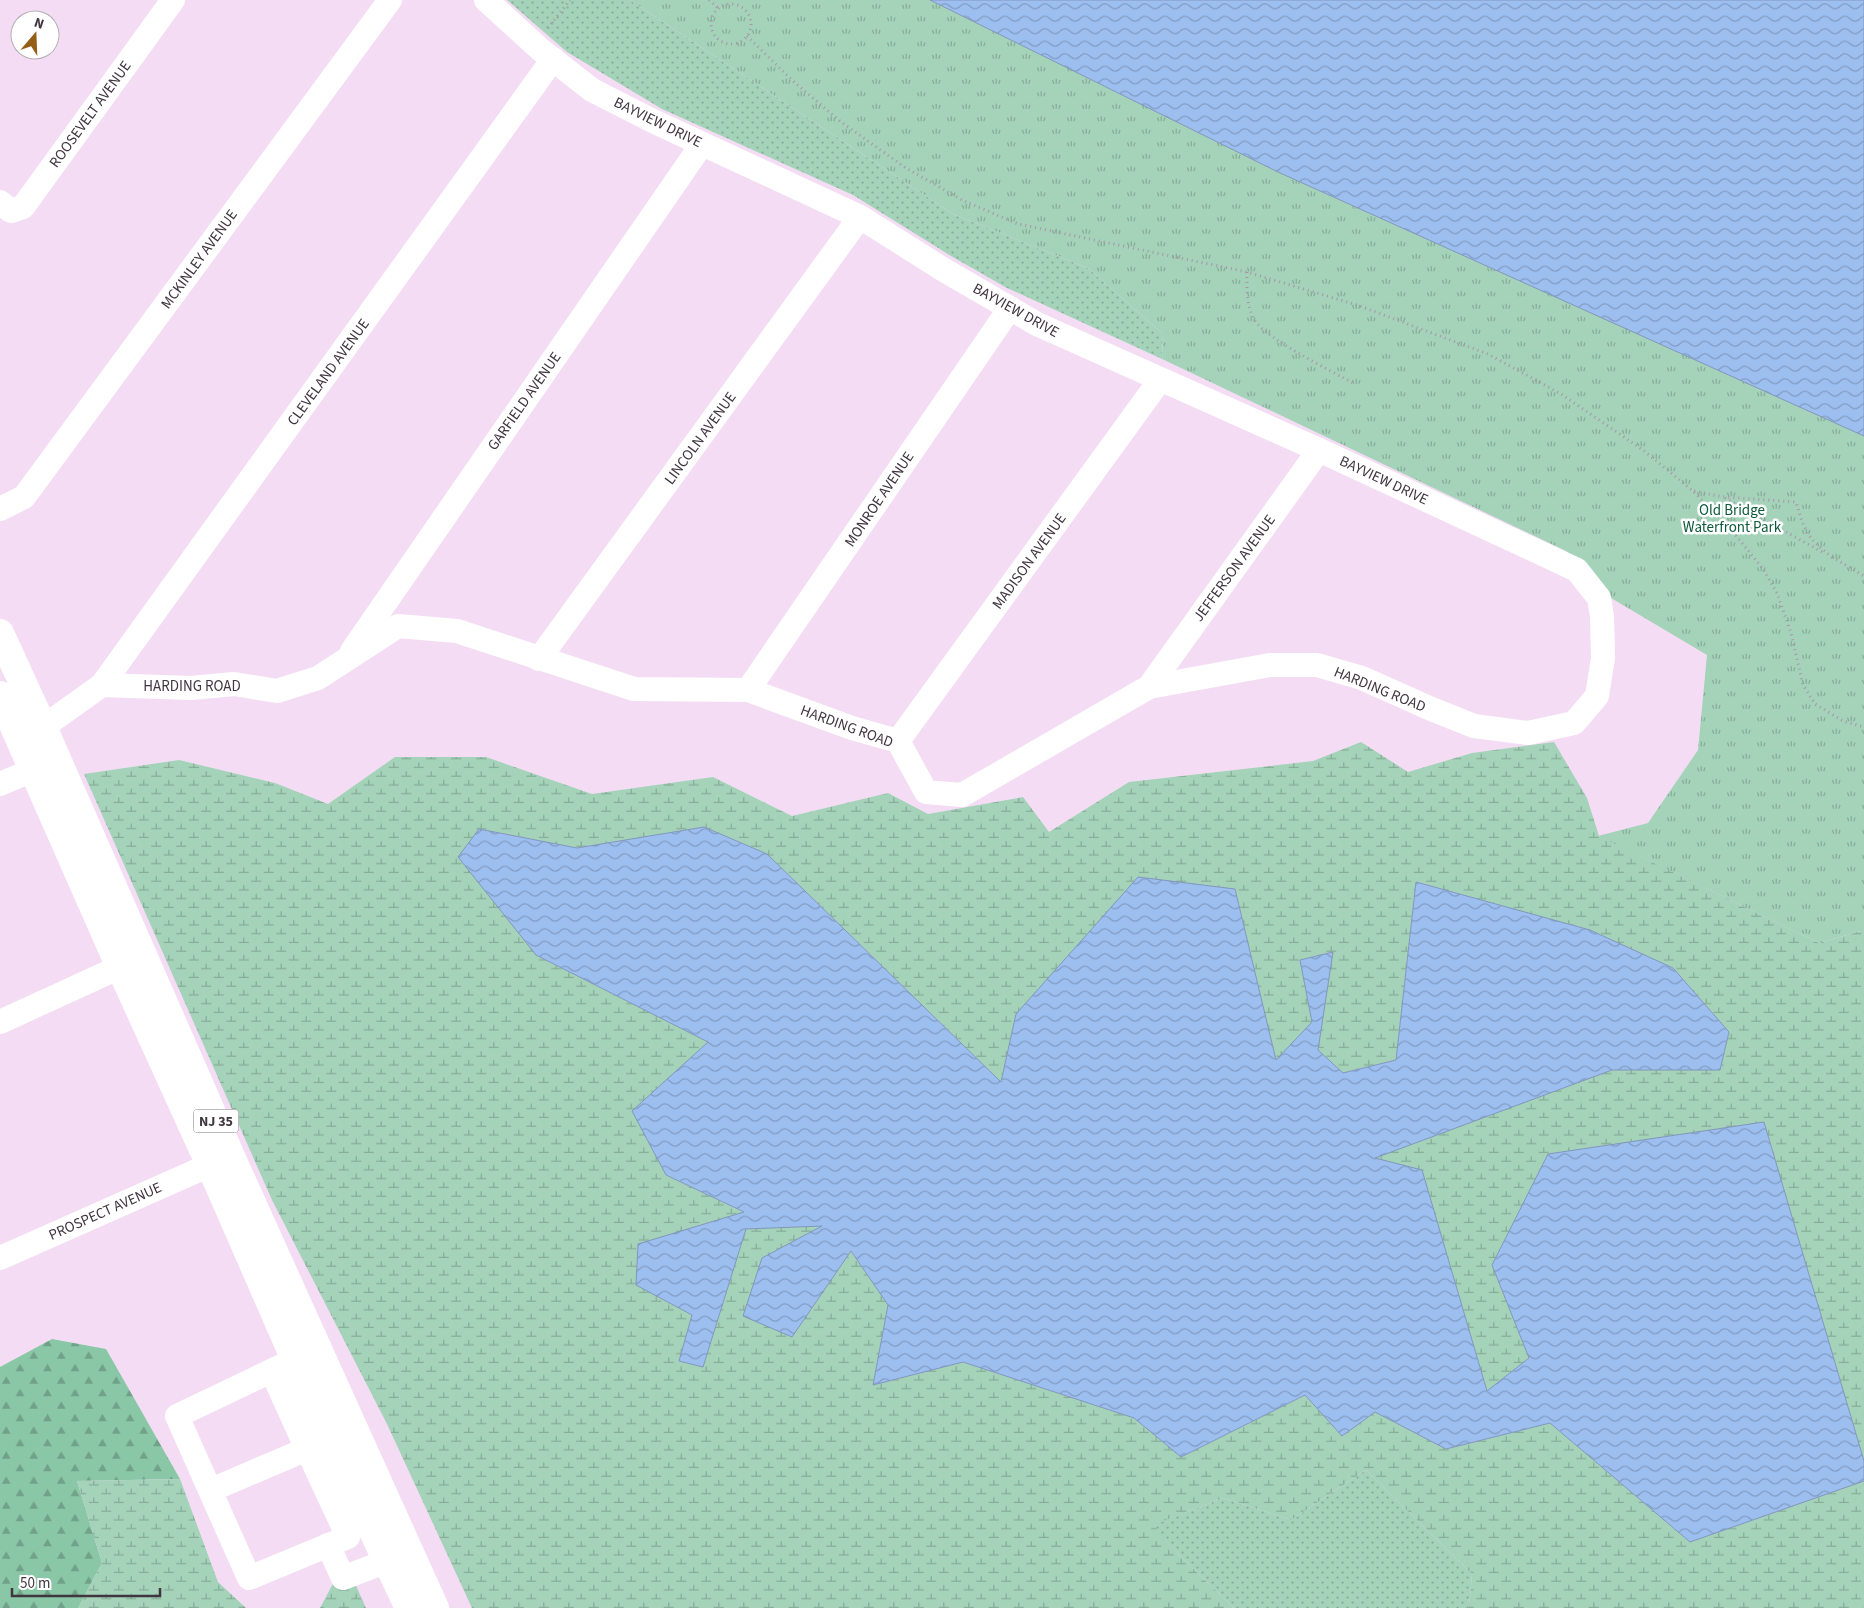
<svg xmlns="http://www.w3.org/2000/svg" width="1864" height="1608" viewBox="0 0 1864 1608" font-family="'Source Sans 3',sans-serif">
	<defs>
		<pattern id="grass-dots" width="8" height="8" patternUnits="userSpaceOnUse" patternTransform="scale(1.25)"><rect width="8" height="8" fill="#a4d3b9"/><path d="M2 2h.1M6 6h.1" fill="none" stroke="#87ac98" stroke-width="1.8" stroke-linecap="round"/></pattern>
		<pattern id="forest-firs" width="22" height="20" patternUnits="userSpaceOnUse" patternTransform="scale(1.25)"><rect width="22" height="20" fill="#89c7a6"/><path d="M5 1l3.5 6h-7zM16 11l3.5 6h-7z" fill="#71a289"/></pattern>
		<pattern id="wetland-marsh" width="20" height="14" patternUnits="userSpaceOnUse" patternTransform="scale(1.25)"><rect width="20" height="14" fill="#a4d3b9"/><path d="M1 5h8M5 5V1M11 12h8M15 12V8" fill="none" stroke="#87ac98"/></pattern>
		<pattern id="park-tufts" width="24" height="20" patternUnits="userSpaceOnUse" patternTransform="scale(1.25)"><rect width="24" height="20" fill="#a4d3b9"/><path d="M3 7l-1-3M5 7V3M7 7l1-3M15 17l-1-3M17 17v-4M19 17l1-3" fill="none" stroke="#87ac98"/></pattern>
		<pattern id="water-waves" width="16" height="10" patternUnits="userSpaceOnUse" patternTransform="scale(1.25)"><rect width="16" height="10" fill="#9dbff0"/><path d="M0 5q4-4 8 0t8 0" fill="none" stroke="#819cc4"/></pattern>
	</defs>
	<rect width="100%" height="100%" fill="#f4ddf4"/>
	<g fill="url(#grass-dots)">
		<path d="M507,0H630L953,214L1088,268L1163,334L1162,359L1007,288L951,256L853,195L662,109L567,52Z"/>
		<path d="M1366,1470L1472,1574L1469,1608H1234L1179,1555L1152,1525L1223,1498L1291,1520Z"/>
	</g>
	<path fill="url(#forest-firs)" d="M52,1339L106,1349L180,1479L77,1481L102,1563L78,1608H0V1367Z"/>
	<g fill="url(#wetland-marsh)">
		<path d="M1361,742L1408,772L1472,753L1554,742L1587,798L1599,836L1819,943L1864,930V1461L1764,1122L1492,1265L1529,1358L1487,1391L1422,1171L1374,1158L1612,1070H1720L1729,1032L1673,968L1590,930L1416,882L1396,1060L1343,1073L1318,1050L1332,952L1300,960L1312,1022L1276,1061L1235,889L1016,1014L1001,1082L767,854L704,827L577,848L479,829L536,955L708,1042L666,1175L745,1213L637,1285L692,1315L679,1361L703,1367L746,1228L823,1226L792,1337L851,1251L888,1305L873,1385L963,1362L1134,1418L1181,1457L1305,1395L1342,1436L1375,1412L1446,1449L1550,1423L1690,1542L1864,1481V1608H1469L1472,1574L1366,1470L1291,1520L1223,1498L1153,1525L1179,1555L1234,1608H472L387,1424L272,1200L84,774L179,760L275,783L328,804L395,757H486L592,794L713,777L792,816L888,793L928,814L1023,797L1049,832L1129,782L1313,761Z"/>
		<path d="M180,1479L218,1582L246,1608H78L102,1563L77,1481Z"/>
		<path d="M345,1561L366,1608H320Z"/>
	</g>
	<path fill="url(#park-tufts)" d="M630,0H930L1278,172L1864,436V930L1819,943L1598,836L1648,823L1698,750L1707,655L1606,595L1566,551L1162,359L1163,334L1088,268L953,214Z"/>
	<g fill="url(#water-waves)" stroke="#8196bb">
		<path d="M930,0H1864V436L1278,172Z"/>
		<path d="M704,827L767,854L1001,1082L1016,1014L1138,877L1235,889L1276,1060L1312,1022L1300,960L1333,952L1318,1050L1343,1073L1396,1060L1416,882L1590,930L1673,968L1729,1032L1720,1070H1612L1375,1158L1422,1170L1487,1391L1529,1358L1492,1265L1548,1154L1764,1122L1864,1461V1481L1690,1542L1550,1423L1446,1449L1375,1412L1342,1436L1305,1395L1181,1457L1134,1418L963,1362L873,1385L888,1305L851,1251L792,1337L743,1316L762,1258L822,1226L746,1229L703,1367L679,1361L692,1315L636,1285L638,1244L744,1212L666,1175L632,1111L708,1042L536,955L458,857L479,829L577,848Z"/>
	</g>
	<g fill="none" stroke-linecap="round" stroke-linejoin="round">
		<g stroke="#a796a7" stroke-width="3" stroke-dasharray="1 4" stroke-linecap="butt">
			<path d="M709,0L718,8"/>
			<circle cx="731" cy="24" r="20"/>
			<path d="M548,28L570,0"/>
			<path d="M747,36L793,81L841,122L906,168L962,200L1018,224L1247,272L1357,305L1488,354L1561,394L1643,450L1693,491L1729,527L1763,569L1777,593L1791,633L1803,685L1815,704L1843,721L1864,727"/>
			<path d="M1247,272C1247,289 1246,306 1255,321C1267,339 1333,372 1355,384"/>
			<path d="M1694,491L1723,497L1796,502C1805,533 1808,538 1833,558"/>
			<path d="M1725,498L1824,553"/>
			<path d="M1832,557L1864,576"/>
		</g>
		<g stroke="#fff" stroke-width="24">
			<path d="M0,202L11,211L23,207L173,0"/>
			<path d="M0,509L24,497L390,0"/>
			<path d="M352,651L702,144"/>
			<path d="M539,659L860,217"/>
			<path d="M102,685L553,59"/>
			<path d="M1149,687L1319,450"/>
			<path d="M748,690L1010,308"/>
			<path d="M43,727L102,685L191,688L234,684L277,691L318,678L398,626L457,631L634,689L748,690L852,728L898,741L926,792L962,795L1149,687L1270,665H1317L1362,678L1429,708L1474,726L1528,733L1574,723L1597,696L1603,658L1602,616L1599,598L1577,570L1319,450L1037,324L944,270L860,217L655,122L592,90L542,51L486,0"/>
			<path d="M898,741L1160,380"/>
			<path d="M0,784L33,770"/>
			<path d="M0,1022L120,967"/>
			<path d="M0,1258L210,1165"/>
			<path d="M272,1372L307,1449L322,1443"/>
			<path d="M211,1490L307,1449L348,1537L249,1578L177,1416L294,1360"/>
			<path d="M328,1545L343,1578L387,1561"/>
		</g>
		<g stroke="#fff" stroke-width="28">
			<path d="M0,633L43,727L234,1163L435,1608"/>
			<path d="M0,695L120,967L210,1165L330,1440L409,1608"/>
		</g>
	</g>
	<g text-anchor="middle" stroke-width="5" stroke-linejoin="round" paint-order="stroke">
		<rect fill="#fff" stroke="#797279" stroke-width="1" x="193.5" y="1109.5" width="45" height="23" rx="4"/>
		<g font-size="14" font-weight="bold" fill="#3f363f">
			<text x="216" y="1126">NJ 35</text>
		</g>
		<g font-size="15" fill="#3f363f" stroke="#fff">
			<text transform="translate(90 114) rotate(-54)" y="5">ROOSEVELT AVENUE</text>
			<text transform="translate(658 122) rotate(26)" y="5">BAYVIEW DRIVE</text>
			<text transform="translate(199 259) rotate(-54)" y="5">MCKINLEY AVENUE</text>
			<text transform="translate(1016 310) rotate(29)" y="5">BAYVIEW DRIVE</text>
			<text transform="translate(328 372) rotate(-54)" y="5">CLEVELAND AVENUE</text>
			<text transform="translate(524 401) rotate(-55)" y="5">GARFIELD AVENUE</text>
			<text transform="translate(700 438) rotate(-54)" y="5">LINCOLN AVENUE</text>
			<text transform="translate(1384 480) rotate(25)" y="5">BAYVIEW DRIVE</text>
			<text transform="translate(879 499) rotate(-56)" y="5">MONROE AVENUE</text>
			<text transform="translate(1029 561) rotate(-54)" y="5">MADISON AVENUE</text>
			<text transform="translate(1234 568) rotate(-54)" y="5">JEFFERSON AVENUE</text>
			<text x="192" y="691">HARDING ROAD</text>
			<text transform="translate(1380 689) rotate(22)" y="5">HARDING ROAD</text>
			<text transform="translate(847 726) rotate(20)" y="5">HARDING ROAD</text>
			<text transform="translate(105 1211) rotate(-24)" y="5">PROSPECT AVENUE</text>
		</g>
		<g font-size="15" fill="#0e5a3b" stroke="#fff">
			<text x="1732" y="515">Old Bridge<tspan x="1732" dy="17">Waterfront Park</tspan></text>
		</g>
	</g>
	<g transform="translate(35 35) rotate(19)"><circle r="24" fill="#ffffff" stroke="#b2afb2"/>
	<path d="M0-4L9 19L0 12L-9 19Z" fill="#955e17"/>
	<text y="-8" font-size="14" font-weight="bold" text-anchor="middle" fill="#3f363f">N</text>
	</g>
	<path d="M12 1588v8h148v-8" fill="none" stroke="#3f363f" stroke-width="2.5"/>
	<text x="20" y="1588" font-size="15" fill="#3f363f" stroke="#ffffff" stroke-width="4" paint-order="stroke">50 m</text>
</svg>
